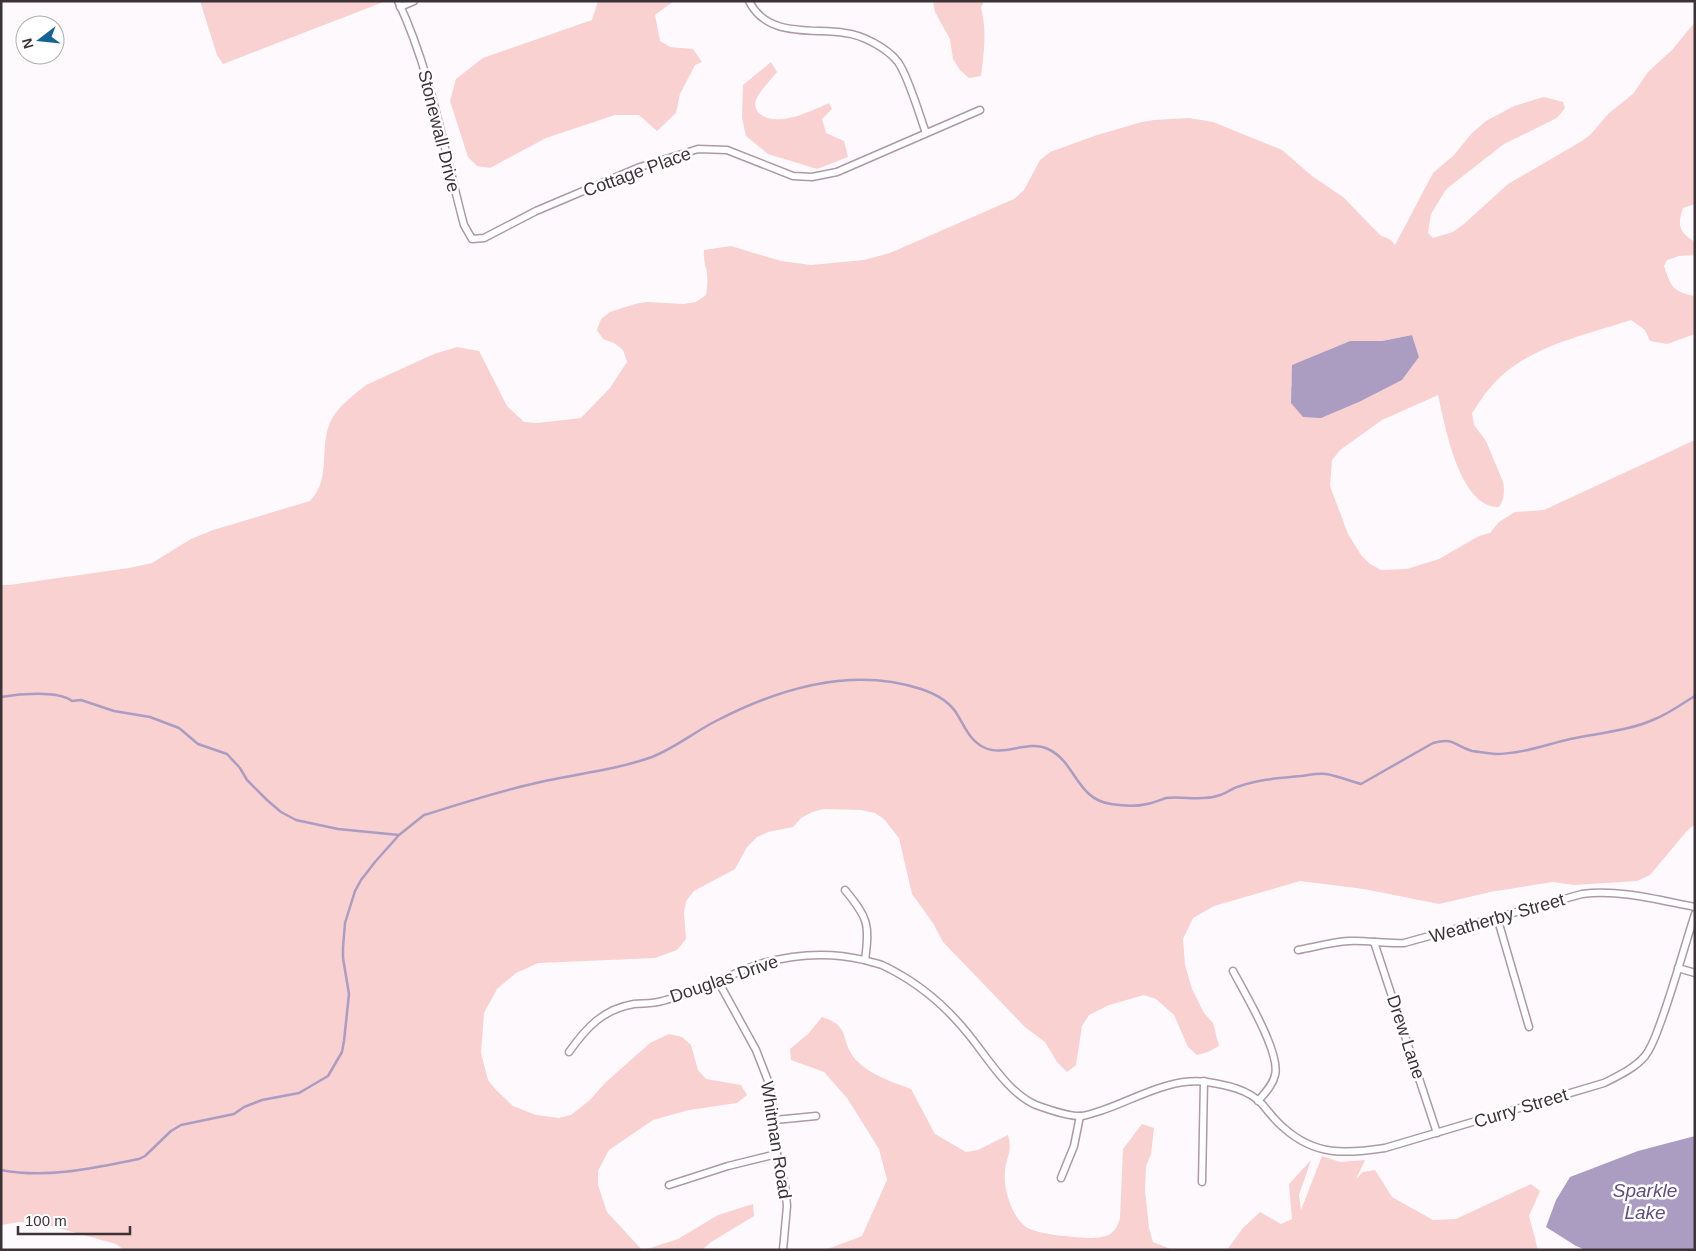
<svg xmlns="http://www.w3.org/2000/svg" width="1696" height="1251" viewBox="0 0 1696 1251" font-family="Arial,sans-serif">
	<rect width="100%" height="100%" fill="#fef9fc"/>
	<g fill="#f9d1d0" fill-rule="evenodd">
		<path d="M200,1H386L223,64L217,55Z"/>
		<path d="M598,1H674L655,15L660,41L670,47L693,49L702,62L695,65L680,94L676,113L657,131L639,115H615L546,138L490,168L477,166L468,157L450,101L456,79L483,58L592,20Z"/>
		<path d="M933,1H984L981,8C987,30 984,53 981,76L969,78L960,70L953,59L950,39L935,12Z"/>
		<path d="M1695,22V204L1683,208C1677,226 1679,232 1695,242V255L1679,256L1667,260L1664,266C1671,286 1672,292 1695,296V334L1667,344L1650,341L1645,330L1631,320C1583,336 1523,347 1490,388C1483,395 1478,405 1472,413L1474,425L1486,441L1503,482C1505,491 1504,500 1499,507C1459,508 1445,425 1438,395L1382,420L1340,450L1332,460L1330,486L1348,534L1361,555L1370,564L1381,570L1407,569L1439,559L1479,536L1490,533L1499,522L1515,512L1544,510L1695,440V824L1686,832L1650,875L1637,881L1574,885L1553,882L1490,892L1439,904L1364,889L1300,881L1214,906L1193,918L1183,939L1185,965L1192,989L1204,1013L1213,1023L1219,1046L1208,1052L1197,1055L1188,1047L1174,1015L1156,999L1144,995L1109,1005L1089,1015L1082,1026L1076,1065L1067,1072L1057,1062L1045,1042L1025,1027L943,942L933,923L912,894L899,838L884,819L875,813L861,810L824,809L812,812L801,818L793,827L768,832L757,837L747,847L735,869L694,891L686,901L684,913L686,939L677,950L655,958L538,963L516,973L497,989L484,1013L481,1053L488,1080L496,1090L513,1106L536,1115L559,1118L571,1115L590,1100L606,1082L650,1043L669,1034L682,1037L691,1045L698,1070L706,1079L741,1085L747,1095L737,1103L689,1110L653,1120L609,1150L598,1171V1185L607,1212L642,1250H124L116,1244L44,1224L19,1222L1,1225V585H9L129,568L152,563L191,539L213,530L310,501C333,478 317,443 333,417C339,406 356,393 366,385L434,354L457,347L479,351L507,406L524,422L538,423L581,418L610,388L627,362L623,350L614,343L603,339L597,330L601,319L610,312L635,304L647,302L684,304L696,302L706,295C707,288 708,282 707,274C706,265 703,260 704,250L731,246L781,261L811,265L864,260L890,253L1014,199L1024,190L1040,160L1050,152L1097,135L1142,122L1154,120L1189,118L1213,122L1282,150L1312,176L1343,197L1380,235L1391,240L1395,245L1433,173L1454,155L1472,133L1486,121L1514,106L1544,97L1563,102L1565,108L1557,118L1504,144L1450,186L1445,191L1431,214L1428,233L1433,238L1453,232L1464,224L1508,184L1582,141L1591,134L1609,113L1633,94L1648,72L1672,50ZM1412,335L1419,357L1402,380L1361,401L1291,386L1293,365L1350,341H1382Z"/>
		<path d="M771,62L777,72C771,80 760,90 756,100C754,105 756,111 760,114C778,128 811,111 829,103L832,109L822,119L826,133L844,141L848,157L817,169L768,154L746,136L742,118L743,85Z"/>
		<path d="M822,1017C852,1026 839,1041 856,1060C870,1075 892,1082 911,1089L935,1134L966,1152L978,1150L1008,1135C1013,1154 1006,1155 1005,1172C1003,1189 1012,1217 1026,1227C1035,1234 1077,1238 1089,1238C1106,1238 1116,1235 1120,1218L1123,1149L1142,1124L1154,1128L1151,1154L1146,1166L1145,1190L1149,1228L1153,1242L1173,1250H825L862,1236L887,1180L879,1149L847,1098L824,1072L791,1060L790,1049L808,1034Z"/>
		<path d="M1322,1156L1340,1162L1365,1160L1356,1179L1363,1172L1375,1170L1392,1197L1433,1220L1456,1219L1531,1184L1540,1191L1529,1216L1538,1250H1227L1243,1228L1260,1212L1281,1224L1292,1219L1289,1184L1311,1160L1299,1195L1301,1210Z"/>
		<path d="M753,1204L754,1216L711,1242L702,1250H644L678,1239L718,1215Z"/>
	</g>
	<g fill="#ab9cc2">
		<path d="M1412,335L1419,357L1402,380L1361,401L1321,418L1303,417L1291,403L1292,365L1350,341H1382Z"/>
		<path d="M1695,1136V1250H1586L1576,1246L1546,1227L1556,1200L1570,1177L1638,1151Z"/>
	</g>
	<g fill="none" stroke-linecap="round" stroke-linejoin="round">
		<g stroke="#ab9cc2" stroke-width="2.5">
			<path d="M1,697C18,694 58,690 72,701L81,700L114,711L150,717L179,728L198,744L227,754L240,768L247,780L267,800L281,812L296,820L338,829L399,835"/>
			<path d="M1,1170C47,1179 94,1168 139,1159L145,1156L171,1131L181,1125L234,1114L244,1107L262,1100L299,1093L328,1076L342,1052L344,1041L349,994L343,958V947L345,923L355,891L361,880L375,862L399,835L424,815C460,804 496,792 532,784C572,774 613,771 652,757C675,748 693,733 714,722C777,689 851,666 921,689C933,693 947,700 955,711C964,724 968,739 983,747C1004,758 1027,739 1048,749C1076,762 1076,799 1111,804C1123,806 1135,807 1147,804C1153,803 1160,800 1166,798C1183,796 1201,801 1217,796C1226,794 1232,788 1240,786C1260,779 1280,778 1301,776C1309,775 1318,773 1326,774C1338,776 1350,781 1361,784L1433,743C1455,737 1454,746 1472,751C1479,752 1488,753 1495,754C1521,754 1545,745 1570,739C1598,733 1629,731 1655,719C1670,713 1681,704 1695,696"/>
		</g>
		<g stroke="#ae99a6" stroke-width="9">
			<g id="street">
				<path d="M398,1C431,71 444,150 464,225L472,239L484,238L536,211L640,167L698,149L727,150L793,176L812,177L837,172L980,110"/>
				<path d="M749,1C767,38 812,28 845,33C863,35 887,48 898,62C909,78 919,114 926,133"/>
				<path d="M400,7L414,1"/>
				<path d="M845,890C868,918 870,924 865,960"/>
				<path d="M1497,917L1529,1027"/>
				<path d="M1374,942L1437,1133"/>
				<path d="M1298,950C1315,947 1331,942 1349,941C1367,940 1385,944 1404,943L1582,894C1620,889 1658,900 1695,907"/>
				<path d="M1678,968L1695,973"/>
				<path d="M1233,971C1244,992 1281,1053 1275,1075C1273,1085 1265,1093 1258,1101"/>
				<path d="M718,981L756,1050L770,1086L777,1154L785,1186L787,1206L783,1250"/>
				<path d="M569,1052C586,1028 603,1009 634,1004C643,1003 653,1004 662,1001C674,998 686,994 698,990C720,982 740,969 763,963C796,954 831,952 864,960C870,962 877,963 882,965C916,981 946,1006 969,1035C987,1057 1009,1094 1036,1105C1047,1109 1070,1117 1082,1116C1088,1115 1094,1113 1100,1111C1134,1100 1169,1077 1207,1082C1226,1085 1248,1089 1262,1104C1269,1112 1275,1121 1284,1128C1315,1156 1346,1154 1385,1148L1604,1083C1618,1076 1635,1068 1645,1056C1652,1047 1656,1035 1660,1024C1673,989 1683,951 1695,914"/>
				<path d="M775,1120L816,1116"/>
				<path d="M1061,1178L1074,1146L1080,1116"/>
				<path d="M1202,1182L1204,1081"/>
				<path d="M669,1185L728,1166L777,1154"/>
			</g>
		</g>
		<use href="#street" stroke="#fff" stroke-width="6"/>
	</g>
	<g text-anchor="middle" stroke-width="5" stroke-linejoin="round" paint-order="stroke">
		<g font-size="18" fill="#3c3338" stroke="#fff">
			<text transform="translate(439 131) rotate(76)" y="6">Stonewall Drive</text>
			<text transform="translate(637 172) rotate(-20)" y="6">Cottage Place</text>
			<text transform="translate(1497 918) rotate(-16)" y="6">Weatherby Street</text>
			<text transform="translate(724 979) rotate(-19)" y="6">Douglas Drive</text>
			<text transform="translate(1406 1037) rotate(72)" y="6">Drew Lane</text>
			<text transform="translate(1521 1108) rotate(-17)" y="6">Curry Street</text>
			<text transform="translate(776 1140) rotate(81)" y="6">Whitman Road</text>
		</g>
		<g font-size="19" font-style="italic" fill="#614b80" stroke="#fff">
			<text x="1645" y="1197">Sparkle<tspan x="1645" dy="22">Lake</tspan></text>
		</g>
	</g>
	<rect width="1696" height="1251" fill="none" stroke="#3c3338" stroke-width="5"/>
	<g transform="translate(40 40) rotate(254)"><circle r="24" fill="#ffffff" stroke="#b1adaf"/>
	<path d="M0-4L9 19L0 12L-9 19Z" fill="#166496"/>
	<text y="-8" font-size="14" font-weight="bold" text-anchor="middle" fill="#3c3338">N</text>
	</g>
	<path d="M18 1226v8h112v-8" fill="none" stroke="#3c3338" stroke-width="2.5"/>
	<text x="25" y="1226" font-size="15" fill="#3c3338" stroke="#ffffff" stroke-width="4" paint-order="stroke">100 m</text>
</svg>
